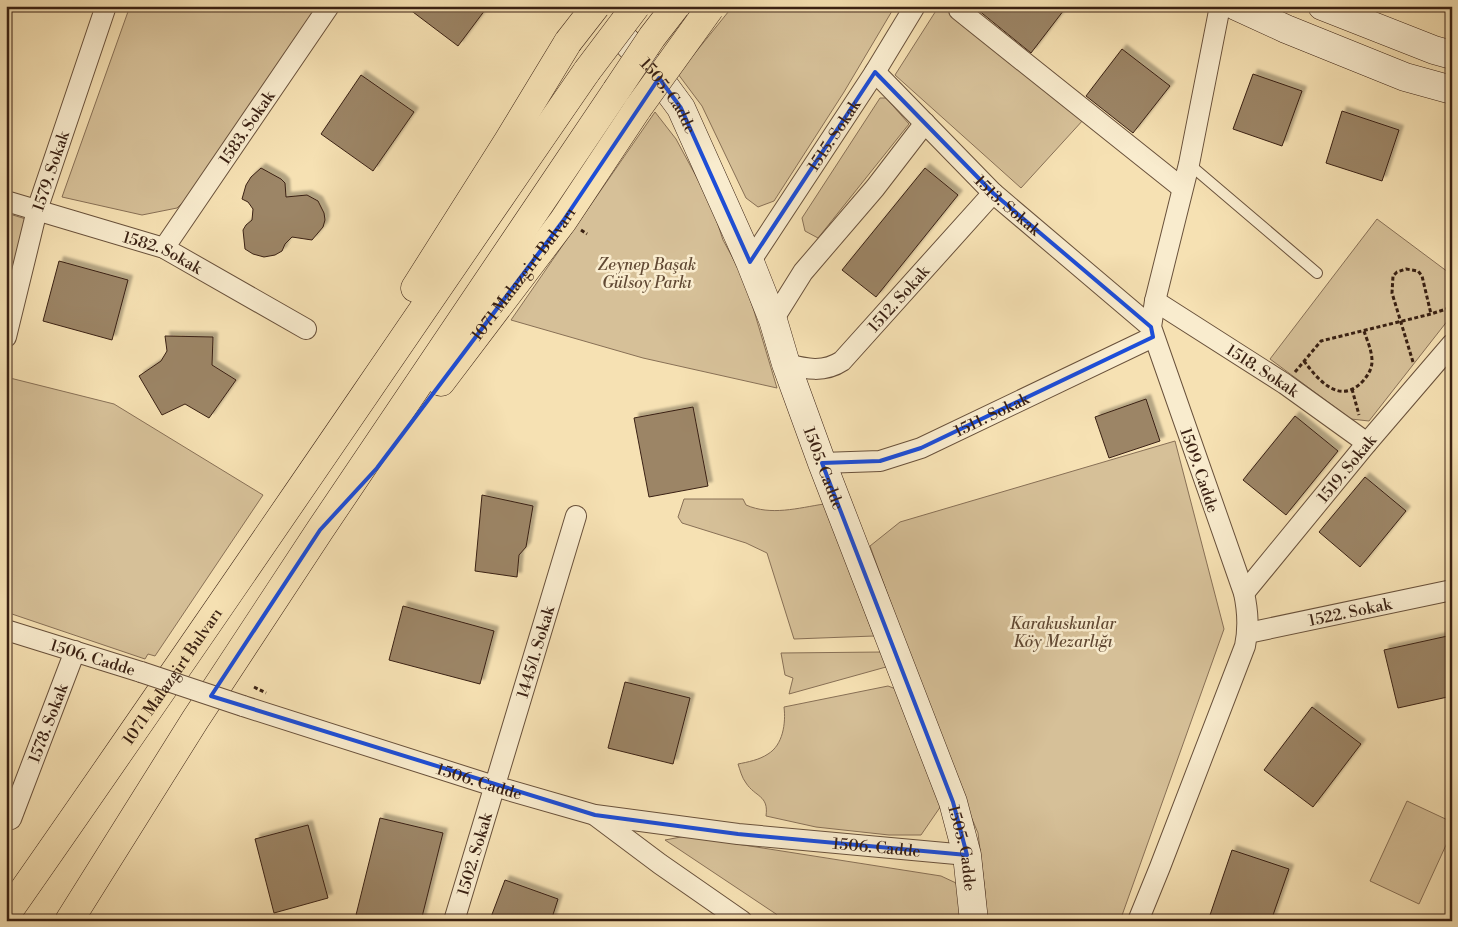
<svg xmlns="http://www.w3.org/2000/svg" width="1458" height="927" viewBox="0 0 1458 927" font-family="'Libre Bodoni',serif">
	<defs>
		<filter id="shadow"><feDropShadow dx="4.5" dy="-4.5" stdDeviation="1" flood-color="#0004"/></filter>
	</defs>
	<rect width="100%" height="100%" fill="#f6e1b3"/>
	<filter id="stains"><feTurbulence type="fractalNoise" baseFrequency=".004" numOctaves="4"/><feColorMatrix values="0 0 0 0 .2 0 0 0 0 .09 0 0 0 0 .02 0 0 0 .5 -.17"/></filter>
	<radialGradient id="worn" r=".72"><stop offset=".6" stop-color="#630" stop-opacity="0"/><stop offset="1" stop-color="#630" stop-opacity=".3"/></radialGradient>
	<g fill="#d6c098" stroke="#887056">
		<path d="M130,6H320L186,199L177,208L142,215L62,197Z"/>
		<path d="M733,6H895L844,92L774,201L758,207L746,198L702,106L678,74Z"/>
		<path d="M939,6H944L1084,119L1021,188L895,75Z"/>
		<path d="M880,98H886L909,124L818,238L805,231L802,218Z"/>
		<path d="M655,112L676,139L711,204L723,240L741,273L754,311L777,388L643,358L511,320Z"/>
		<path d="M6,213L26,219L6,311Z"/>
		<path d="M1377,219L1452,275V315L1369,421L1351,419L1270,359Z"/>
		<path d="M6,377L114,404L263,495L155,656L148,654L145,659L6,612Z"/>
		<path d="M1175,441L1224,629L1120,921H987L985,891L978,833L955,779L870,546L900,522Z"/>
		<path d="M684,499H743L746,505C771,516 798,508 824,504L874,636L794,639L767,553L746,543L682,523L678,517Z"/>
		<path d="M882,652L886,667L789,694L793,678L785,675L781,653Z"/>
		<path d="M888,686L896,689L943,803L921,835H889L816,827L766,816C769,795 755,797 746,783C742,778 740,770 738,764C748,762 759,760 768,754C783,745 786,723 784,707Z"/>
		<path d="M1407,801L1452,822V832L1419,904L1370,881Z"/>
		<path d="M686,836L941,876L956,883L967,921H782L776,914L665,840Z"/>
	</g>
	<g fill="#9c8566" stroke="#3a2113" filter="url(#shadow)">
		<path d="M405,6H488L458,46Z"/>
		<path d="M981,6H1067L1031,53L978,10Z"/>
		<path d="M1122,49L1170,86L1133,133L1086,96Z"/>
		<path d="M1253,74L1302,91L1282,146L1233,129Z"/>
		<path d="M361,75L414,112L373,171L321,134Z"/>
		<path d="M1342,111L1399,130L1382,181L1326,163Z"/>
		<path d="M261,168L281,179L285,183L286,197L307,195L318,201L324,213L325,220L323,227L312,240L292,237L285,244L282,251L275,255L264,257L253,254L245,249L243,230L246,225L252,220L253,209L248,202L242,199L246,185L251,177Z"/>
		<path d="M925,168L958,195L876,297L842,270Z"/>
		<path d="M59,261L128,280L112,340L43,321Z"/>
		<path d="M165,336L213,337L212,365L236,380L209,418L185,404L162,415L139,376L161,361L167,351Z"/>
		<path d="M1146,399L1160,441L1109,458L1095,417Z"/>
		<path d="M693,407L708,486L649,497L634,418Z"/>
		<path d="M1295,416L1338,451L1286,515L1243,480Z"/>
		<path d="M1365,477L1406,511L1360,567L1319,532Z"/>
		<path d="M482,495L533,506L526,547L519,555L517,577L475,571Z"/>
		<path d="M403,606L494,631L480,684L389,660Z"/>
		<path d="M1452,635V696L1398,708L1384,650Z"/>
		<path d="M625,682L690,698L673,764L608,748Z"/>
		<path d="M1312,707L1361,744L1313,807L1264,770Z"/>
		<path d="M380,818L443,833L421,921H381L356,915Z"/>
		<path d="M308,825L328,898L274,913L255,839Z"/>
		<path d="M1232,850L1289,869L1271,921H1208Z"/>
		<path d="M505,880L558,899L551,921H500L491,917Z"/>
	</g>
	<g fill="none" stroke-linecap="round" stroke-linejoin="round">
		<g stroke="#69513b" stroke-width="12">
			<path id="lane" d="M1189,164L1317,273"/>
		</g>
		<g stroke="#69513b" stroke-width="22">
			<g id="street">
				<path d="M959,10L1182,188"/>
				<path id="s1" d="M875,72L993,193L1151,327"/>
				<path id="s2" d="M6,201L164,248L306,329"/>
				<path id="s3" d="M164,248L329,6"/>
				<path id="s4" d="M750,262L875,72L915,6"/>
				<path id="s5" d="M1155,301L1285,384L1367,443"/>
				<path d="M773,320L803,272L875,188L925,123"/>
				<path id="s6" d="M6,337L37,210L106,6"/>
				<path id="s7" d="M786,364C806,369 824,373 842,361L993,193"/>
				<path id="s8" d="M822,463L880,461L921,448L1153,337"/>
				<path id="s9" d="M1244,593L1367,443L1452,344"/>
				<path id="s10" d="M6,630L141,672"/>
				<path id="s11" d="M1248,633L1452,590"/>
				<path id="s12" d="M243,706L494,786L595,815L738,834L967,855"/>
				<path d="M596,816L660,864L742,921"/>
				<path id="s13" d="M6,817L11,819L75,651"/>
				<path id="s14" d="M454,921L576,516"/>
				<path d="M1138,921L1160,867L1245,646C1249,627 1248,612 1244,593L1151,327L1155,301L1189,164L1220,6"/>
			</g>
		</g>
		<g stroke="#3a2113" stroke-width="29">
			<g id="secondary">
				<path d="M1236,6L1286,29L1405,77L1452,90"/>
				<path d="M1322,6L1434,50L1452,55"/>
				<path id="s15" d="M623,38L653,70L681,108L750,262L773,320L786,364L822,463L953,802L967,855L974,921"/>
			</g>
		</g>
		<g stroke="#3a2113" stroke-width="29">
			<g id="primary">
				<path d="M415,288L508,141L568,42"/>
				<path id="s16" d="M441,382L563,221L638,108"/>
				<path id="s17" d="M6,915C202,635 393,352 587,71"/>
				<path d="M69,921L195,720L320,530L616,91"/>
			</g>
		</g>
		<g stroke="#3a2113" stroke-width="3" stroke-dasharray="4 2.5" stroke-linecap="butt">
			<path d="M581,230L587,234"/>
			<path d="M1304,361C1318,380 1340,406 1363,381C1368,375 1372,369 1372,361C1372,351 1367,340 1364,331"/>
			<path d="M1413,362L1392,293L1393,276L1397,272L1406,269L1418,271L1422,276L1431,314"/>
			<path d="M1295,372L1321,341L1431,314L1452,307"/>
			<path d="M1352,389L1359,415"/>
			<path d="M254,687L266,693"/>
		</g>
		<use href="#lane" stroke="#f9ecce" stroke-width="10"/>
		<use href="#street" stroke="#f9ecce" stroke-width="20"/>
		<use href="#secondary" stroke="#f9ecce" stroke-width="28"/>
		<use href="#primary" stroke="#f6e1b3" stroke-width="28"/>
		<g stroke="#69513b" stroke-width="22" stroke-linecap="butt">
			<path id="street-bridge" d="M141,672L243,706"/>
		</g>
		<g stroke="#3a2113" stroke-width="29" stroke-linecap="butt">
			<g id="primary-bridge">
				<path d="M568,42L596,6"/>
				<path d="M587,71L636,6"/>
				<path d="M616,91L652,37L676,6"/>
				<path d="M638,108L710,8"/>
			</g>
		</g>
		<use href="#street-bridge" stroke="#f9ecce" stroke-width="20"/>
		<use href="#primary-bridge" stroke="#f6e1b3" stroke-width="28"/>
	</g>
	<path fill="none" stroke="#1d4ed8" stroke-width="4" stroke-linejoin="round" d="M875,72L993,193L1151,327L1153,337L921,448L880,461L822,463L953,802L967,855L738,834L595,815L211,696L320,530L377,468L563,221L659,78L681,108L750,262Z"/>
	<g text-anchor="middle" stroke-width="5" stroke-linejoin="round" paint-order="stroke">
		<g font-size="16" fill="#3a2113" stroke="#f9ecce">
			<text dy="6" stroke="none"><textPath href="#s15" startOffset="74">1505. Cadde</textPath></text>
			<text dy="6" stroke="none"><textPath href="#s3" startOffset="146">1583. Sokak</textPath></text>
			<text dy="6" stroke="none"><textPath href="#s4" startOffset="152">1515. Sokak</textPath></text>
			<text dy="6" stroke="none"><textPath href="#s6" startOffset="172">1579. Sokak</textPath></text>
			<text dy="6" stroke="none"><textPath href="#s1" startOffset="188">1513. Sokak</textPath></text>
			<text dy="6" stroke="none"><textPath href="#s2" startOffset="165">1582. Sokak</textPath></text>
			<text dy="6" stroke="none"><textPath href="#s16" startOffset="136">1071 Malazgirt Bulvarı</textPath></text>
			<text dy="6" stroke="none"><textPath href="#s7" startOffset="142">1512. Sokak</textPath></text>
			<text dy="6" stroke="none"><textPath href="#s5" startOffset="128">1518. Sokak</textPath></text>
			<text dy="6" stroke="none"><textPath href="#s8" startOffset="179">1511. Sokak</textPath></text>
			<text dy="6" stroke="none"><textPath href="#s15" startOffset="479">1505. Cadde</textPath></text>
			<text dy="6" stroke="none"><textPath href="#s9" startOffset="161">1519. Sokak</textPath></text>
			<text transform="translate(1200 470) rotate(71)" y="6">1509. Cadde</text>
			<text dy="6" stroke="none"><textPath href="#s11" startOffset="104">1522. Sokak</textPath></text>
			<text dy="6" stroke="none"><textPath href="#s14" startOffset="281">1445/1. Sokak</textPath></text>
			<text dy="6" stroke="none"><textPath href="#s10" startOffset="91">1506. Cadde</textPath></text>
			<text dy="6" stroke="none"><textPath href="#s17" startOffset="291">1071 Malazgirt Bulvarı</textPath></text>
			<text dy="6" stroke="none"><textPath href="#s13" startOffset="108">1578. Sokak</textPath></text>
			<text dy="6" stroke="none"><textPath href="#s12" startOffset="248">1506. Cadde</textPath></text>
			<text dy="6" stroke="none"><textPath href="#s12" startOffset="652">1506. Cadde</textPath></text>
			<text dy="6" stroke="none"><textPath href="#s15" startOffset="884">1505. Cadde</textPath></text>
			<text dy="6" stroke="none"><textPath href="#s14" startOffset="70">1502. Sokak</textPath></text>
		</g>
		<g font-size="16" font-style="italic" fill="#614934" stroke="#f9ecce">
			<text x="647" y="270">Zeynep Başak<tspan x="647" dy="18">Gülsoy Parkı</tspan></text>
			<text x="1063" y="629">Karakuskunlar<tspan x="1063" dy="18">Köy Mezarlığı</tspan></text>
		</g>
	</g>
	<rect width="1458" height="927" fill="none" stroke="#f6e1b3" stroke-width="25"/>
	<rect x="8" y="8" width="1443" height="912" fill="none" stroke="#3a2113" stroke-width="2.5"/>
	<rect x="12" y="12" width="1433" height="902" fill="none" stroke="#3a2113"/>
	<rect width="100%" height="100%" filter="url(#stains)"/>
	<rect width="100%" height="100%" fill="url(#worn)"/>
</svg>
